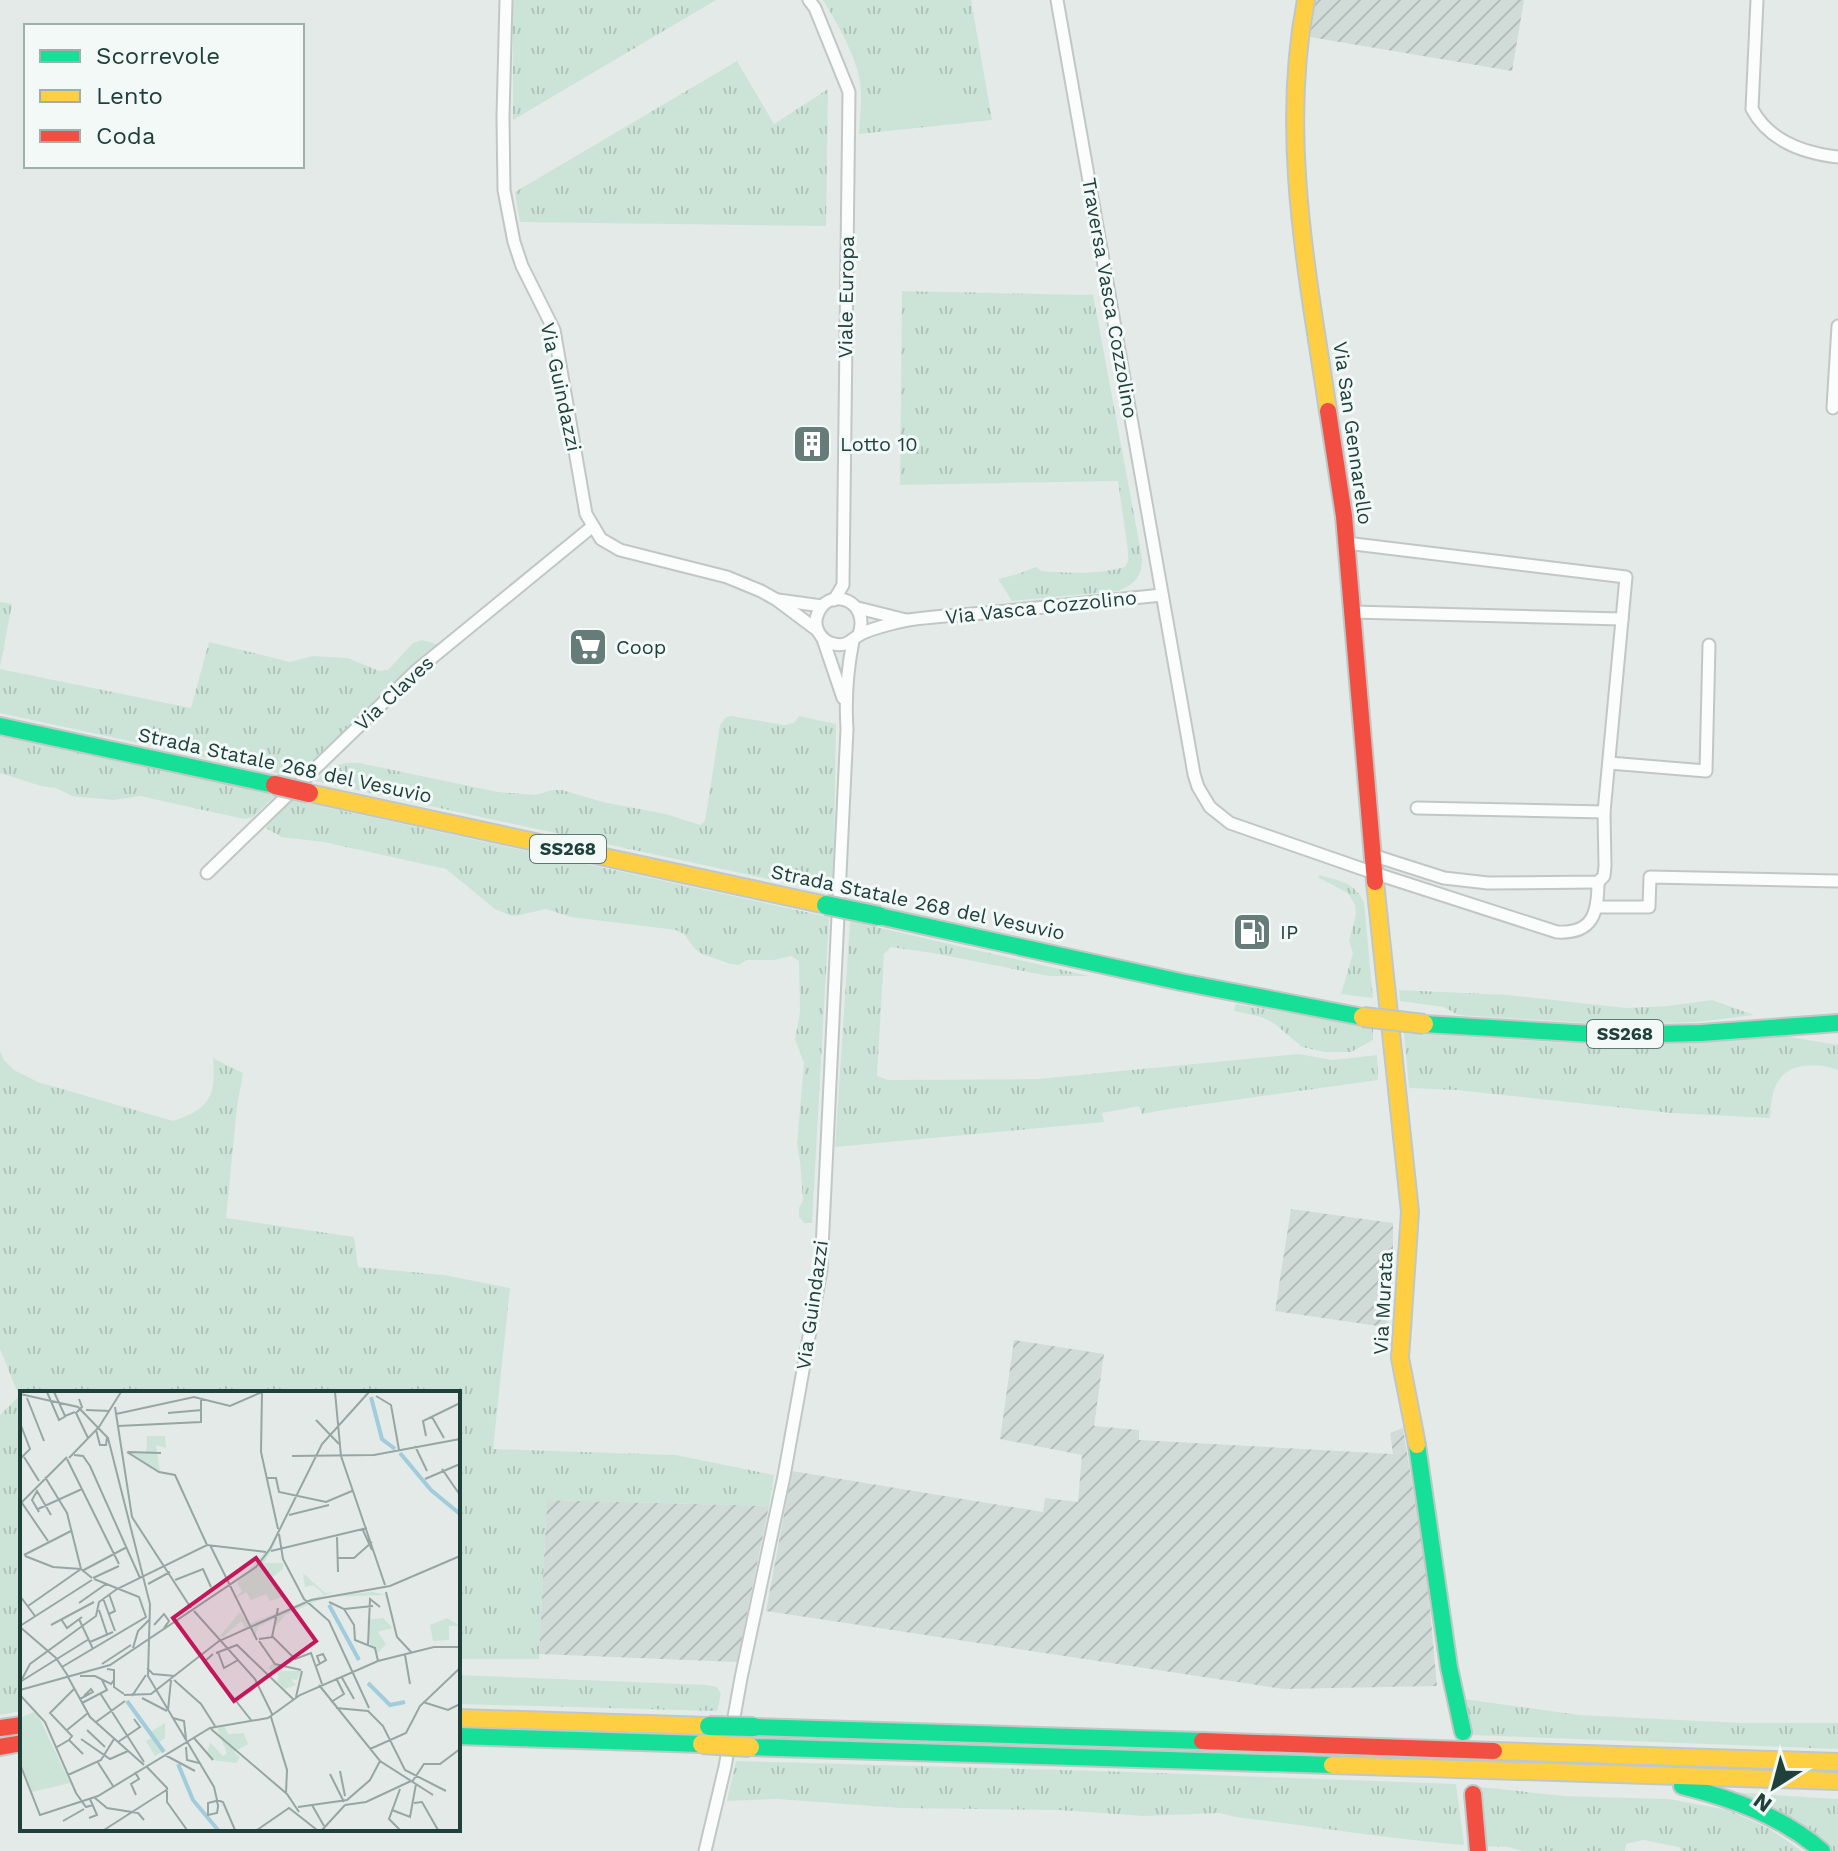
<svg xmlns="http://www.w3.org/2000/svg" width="1838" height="1851" viewBox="0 0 1838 1851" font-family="'Work Sans',sans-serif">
	<defs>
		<pattern id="industrial-furrows" width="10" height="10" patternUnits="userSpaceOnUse" patternTransform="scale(2)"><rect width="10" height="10" fill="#d1dcd9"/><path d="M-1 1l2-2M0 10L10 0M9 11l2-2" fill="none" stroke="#b3bebb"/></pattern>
		<pattern id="grass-tufts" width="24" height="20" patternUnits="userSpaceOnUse" patternTransform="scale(2)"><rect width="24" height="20" fill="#cce4d7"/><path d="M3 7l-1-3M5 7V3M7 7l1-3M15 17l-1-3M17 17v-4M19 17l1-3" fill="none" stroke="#afc5b9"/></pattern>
	</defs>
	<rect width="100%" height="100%" fill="#e4eae8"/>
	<g fill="url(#industrial-furrows)">
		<path d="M1315,0H1524L1512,71L1310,37V28Z"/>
		<path d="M1291,1209L1393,1223V1299L1383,1304V1319L1392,1324V1328L1275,1311Z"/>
		<path d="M1014,1340L1104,1354L1094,1426L1139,1430V1440L1393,1454L1390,1433L1403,1428L1427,1576L1437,1686L1284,1689L766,1611L792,1471L1043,1512L1045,1498L1078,1502L1082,1455L1000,1439Z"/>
		<path d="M547,1500L769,1506L737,1662L539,1654Z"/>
	</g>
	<g fill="url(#grass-tufts)">
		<path d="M513,0H716L513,120Z"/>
		<path d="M823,0H971L992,120L859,134C860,113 864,90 857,69C850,46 836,21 823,0Z"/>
		<path d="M737,61L774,124L828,89L826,226L520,222L515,192Z"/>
		<path d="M902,291L1088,295L1093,294L1142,558C1142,577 1135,584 1118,591L1012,601L998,579L1018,574L1036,567L1041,571C1070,573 1096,575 1125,567L1128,561V551L1118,481L900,485Z"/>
		<path d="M0,602L12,604L0,667Z"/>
		<path d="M422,640L440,645L315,763L304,761L282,774L0,713V669L191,708L209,642L290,662L312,656L348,658L379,671L388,670L413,643Z"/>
		<path d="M731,716L785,725L794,723L799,716L836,724L833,893L315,781C332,768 337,761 359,763L498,792L535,795L553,790H562L603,802L666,814L700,825L705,821L720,725L726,717Z"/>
		<path d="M0,736L276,795L253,817L244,819L140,796L113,800L72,796L56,788L41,786L0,773Z"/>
		<path d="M288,799L829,917L812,1223H804L799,1217V1208L803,1200L800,1161L797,1144L804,1063L795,1039L800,1012L799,961L791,956L774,960H747L739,965L731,964L702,954L695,949L684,934L676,930L571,917L546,909L520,915L512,916L495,909L446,869L324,842L281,837L266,828L267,819Z"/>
		<path d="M1318,875C1337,880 1356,882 1364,903L1373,998L1341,994L1353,953L1349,941L1356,914L1355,905L1348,893L1319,878Z"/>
		<path d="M850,921L1089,976H1049L933,953L891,947L884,954L877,1076L888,1080L1038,1079L1299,1054L1332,1060L1377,1055L1378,1080L1169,1109L1142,1114L1139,1106L1102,1113L1104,1122L835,1147Z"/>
		<path d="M1399,990L1508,995L1626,1008L1667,1006L1712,1000L1754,1015L1696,1022L1604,1024L1458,1015L1444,1007L1400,1001Z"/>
		<path d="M1236,1004L1373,1027V1040L1351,1052H1325L1302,1047L1275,1024L1262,1017L1234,1011Z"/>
		<path d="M1404,1033L1567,1043L1667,1044L1784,1036L1838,1045V1070C1819,1063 1791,1062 1779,1080C1771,1091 1771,1106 1770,1118L1671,1113L1457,1090L1409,1088Z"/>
		<path d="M0,1051L4,1060L14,1070L38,1082L173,1121C210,1109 216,1096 213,1058L243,1073L237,1107L226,1218L354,1237L358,1267L444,1275L510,1288L493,1449L676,1455L774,1475L769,1506L547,1500L539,1659H458V1393H22V1711L0,1715V1415L19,1396L0,1349Z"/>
		<path d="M458,1675L708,1685L717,1687L721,1694L717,1711L458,1704Z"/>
		<path d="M1464,1699L1579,1715L1741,1723H1838V1749L1471,1735Z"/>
		<path d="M736,1761L1131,1772L1456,1784L1464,1845C1388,1839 1312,1826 1236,1817L1219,1813L1144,1816L1059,1810L900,1808L777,1799L727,1801Z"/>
		<path d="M1480,1787L1565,1796L1669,1799L1728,1810L1768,1828L1802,1851H1682L1679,1847L1643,1840L1626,1844L1625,1851H1523L1508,1847L1487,1846Z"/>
		<path d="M1729,1792L1838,1799V1851H1825Z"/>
	</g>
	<path fill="#cce4d7" d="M957,78L962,118L892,126L887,86Z"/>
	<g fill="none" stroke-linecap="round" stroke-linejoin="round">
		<g stroke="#c1c7c5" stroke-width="15">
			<g id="street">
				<path d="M506,0L503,117L504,190L514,242L522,266L554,330L586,514L601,539L620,550L727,577L761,591L777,600L817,630"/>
				<path d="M809,0L815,8L849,92L843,585L834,600"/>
				<path d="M1057,0L1194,774L1198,787L1210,807L1230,823L1374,873L1557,932C1593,934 1598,913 1598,882"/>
				<path d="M1757,0L1752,109C1769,141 1803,153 1838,157"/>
				<path d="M1833,408L1838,326"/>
				<path d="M1346,543L1626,577L1604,812L1605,866L1604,876L1598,882L1488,883L1444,878L1372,855"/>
				<path d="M778,600L822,606"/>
				<path d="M858,608L906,620"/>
				<path d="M1352,612L1622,619"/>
				<path d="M859,634C870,602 832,586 819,611C811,625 820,641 834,644C848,647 851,639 861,634C870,629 897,622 908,620C933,616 960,615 986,613C1045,607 1104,601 1162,595"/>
				<path d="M823,639L843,698"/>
				<path d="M1609,763L1706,771L1709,645"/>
				<path d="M1417,808L1604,812"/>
				<path d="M207,873L417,670L593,526"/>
				<path d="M1597,907H1649L1650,877L1838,881"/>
				<path d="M705,1851L725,1767L741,1678L784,1476L821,1270L847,729C845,699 847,671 853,641"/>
			</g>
		</g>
		<g stroke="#bfc8c6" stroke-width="20">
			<g id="fast">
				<path d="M0,726L275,785"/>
				<path d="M879,916L1181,982L1363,1017"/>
				<path d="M1424,1024L1610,1035L1701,1033L1838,1023"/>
				<path d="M1417,1445L1449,1667L1463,1732"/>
				<path d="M754,1727L1202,1741"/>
				<path d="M458,1736L702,1744"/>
				<path d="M750,1747L1332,1765"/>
				<path d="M1682,1786C1734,1799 1781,1816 1822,1851"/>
			</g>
		</g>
		<g stroke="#bfc8c6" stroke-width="20">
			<g id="slow">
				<path d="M1306,0C1279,137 1308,276 1328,411"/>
				<path d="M309,793L826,905"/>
				<path d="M1375,882L1410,1212L1400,1358L1417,1445"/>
				<path d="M458,1718L709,1726"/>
				<path d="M1494,1751L1838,1762"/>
				<path d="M1332,1765L1838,1781"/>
			</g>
		</g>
		<g stroke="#bfc8c6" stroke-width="20">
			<g id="jam">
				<path d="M1328,411L1344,516L1375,882"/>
				<path d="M0,1728L22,1725"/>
				<path d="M1202,1741L1494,1751"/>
				<path d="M0,1747L22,1743"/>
				<path d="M1473,1794L1478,1851"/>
			</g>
		</g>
		<use href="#street" stroke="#fbfcfc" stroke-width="11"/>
		<use href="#fast" stroke="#16e098" stroke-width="16"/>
		<use href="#slow" stroke="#ffcf43" stroke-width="16"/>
		<use href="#jam" stroke="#f24e42" stroke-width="16"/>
		<g stroke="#bcc7c5" stroke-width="22" stroke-linecap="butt">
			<g id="fast-bridge">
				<path d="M826,905L879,916"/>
				<path d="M709,1726L754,1727"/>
			</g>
		</g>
		<g stroke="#bcc7c5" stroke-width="22" stroke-linecap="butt">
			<g id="slow-bridge">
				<path d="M1363,1017L1424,1024"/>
				<path d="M702,1744L750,1747"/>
			</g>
		</g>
		<g stroke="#bcc7c5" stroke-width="22" stroke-linecap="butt">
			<path id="jam-bridge" d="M275,785L309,793"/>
		</g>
		<use href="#fast-bridge" stroke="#16e098" stroke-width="18"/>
		<use href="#slow-bridge" stroke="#ffcf43" stroke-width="18"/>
		<use href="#jam-bridge" stroke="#f24e42" stroke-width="18"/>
	</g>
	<defs>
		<g id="building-square" transform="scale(2)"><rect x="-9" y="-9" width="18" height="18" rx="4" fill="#657c78" stroke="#f2f9f7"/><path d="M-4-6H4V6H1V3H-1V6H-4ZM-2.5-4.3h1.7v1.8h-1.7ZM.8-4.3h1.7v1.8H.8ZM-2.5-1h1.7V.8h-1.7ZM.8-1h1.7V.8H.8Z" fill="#fff"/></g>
		<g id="supermarket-square" transform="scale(2)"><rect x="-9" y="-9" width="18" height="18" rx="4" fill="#657c78" stroke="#f2f9f7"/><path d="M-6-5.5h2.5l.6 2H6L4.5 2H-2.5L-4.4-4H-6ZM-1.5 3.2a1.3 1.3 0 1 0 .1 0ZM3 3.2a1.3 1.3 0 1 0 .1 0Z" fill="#fff"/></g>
		<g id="fuel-square" transform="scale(2)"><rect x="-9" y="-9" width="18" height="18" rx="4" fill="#657c78" stroke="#f2f9f7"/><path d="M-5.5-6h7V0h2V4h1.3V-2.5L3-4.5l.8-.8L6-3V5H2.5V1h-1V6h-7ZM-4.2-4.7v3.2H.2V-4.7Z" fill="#fff"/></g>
	</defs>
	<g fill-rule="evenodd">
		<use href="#building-square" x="812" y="444"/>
		<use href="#supermarket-square" x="588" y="647"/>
		<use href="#fuel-square" x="1252" y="932"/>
	</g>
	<g text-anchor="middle" stroke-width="6" stroke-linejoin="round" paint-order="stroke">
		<g fill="#f2f9f7" stroke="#5f7874" stroke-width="2">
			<rect x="530" y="835" width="76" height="28" rx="6"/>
			<rect x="1587" y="1020" width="76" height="28" rx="6"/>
		</g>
		<g font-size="18" font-weight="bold" fill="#20403c">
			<text x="568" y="855">SS268</text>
			<text x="1625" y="1040">SS268</text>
		</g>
		<g font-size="20" fill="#20403c" stroke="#f2f9f7">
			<text transform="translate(846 297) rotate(-89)" y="7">Viale Europa</text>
			<text transform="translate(1110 298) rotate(80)" y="7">Traversa Vasca Cozzolino</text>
			<text transform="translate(561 387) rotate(78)" y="7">Via Guindazzi</text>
			<text transform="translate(1353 433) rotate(82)" y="7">Via San Gennarello</text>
			<text transform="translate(1041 607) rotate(-6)" y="7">Via Vasca Cozzolino</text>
			<text transform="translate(394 693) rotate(-43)" y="7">Via Claves</text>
			<text transform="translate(285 765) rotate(12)" y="7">Strada Statale 268 del Vesuvio</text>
			<text transform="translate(918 902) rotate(12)" y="7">Strada Statale 268 del Vesuvio</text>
			<text transform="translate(1383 1303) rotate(-87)" y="7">Via Murata</text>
			<text transform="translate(812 1305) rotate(-82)" y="7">Via Guindazzi</text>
		</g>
		<g font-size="20" fill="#20403c" stroke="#f2f9f7" text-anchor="start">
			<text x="840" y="451">Lotto 10</text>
			<text x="616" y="654">Coop</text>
			<text x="1280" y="939">IP</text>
		</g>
	</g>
	<g transform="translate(20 1391)">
		<rect width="440" height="440" fill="#e4eae8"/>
		<path d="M127,45H145L146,57L136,54L140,81L108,62H126ZM258,147L244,172H263V178L250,188L265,205L250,210L246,203L231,209L226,201L213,209L222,200L217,192ZM283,182L305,202L342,197L313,201L296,207L289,211L307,205L353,201L366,204L370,216L364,204L306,206L265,224L256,235V227L238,236L235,245L230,237L288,211L215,242L225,236L221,230L204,245H208L199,246L220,221L229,233L304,203L293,194L285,196ZM363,227L373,237L358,241L366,253L357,263L350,254L347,229ZM427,227L440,235H429V249L413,250L410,234ZM253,272L263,280H281L277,289L271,288L276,294L265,298L257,290L259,285L248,277ZM16,320L50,392L12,401L0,369V327ZM145,332V347L137,353L143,360L135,365L126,350L133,346L130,341ZM204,335L208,343L224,342L228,353L214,361L220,366L216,372L193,369L187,362L190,351L203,365L207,362L197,338Z" fill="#cce4d7"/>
		<path fill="none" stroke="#a1ccdc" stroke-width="4" d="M351,6L362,48L375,58M380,62L411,99L440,123M309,214L339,269M348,292L370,314L385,311M107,310L144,361M158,373L173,409L198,439"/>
		<path fill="none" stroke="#96a6a3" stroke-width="2" d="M27,1L39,29L46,25M34,1L45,25L55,21M242,1L241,61L258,138M315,1L321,65L365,194M0,3L58,16L88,47L130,213L128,285L194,396L197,409V411L198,414V416L197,422L188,424V412L196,410H200L203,411L215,439M356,5L371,14L379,59M7,7L24,50M59,8L62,16L56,22L68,47M95,16L112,126L171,217M66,19L90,20M148,22L182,19M96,23L174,6L210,15L242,1M412,26L424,47M296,29L319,53M0,32L10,58L0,68M98,35L181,31V7M76,39L80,54H86L87,47M406,45L403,30L440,12M395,55L407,80M107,61L139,81L155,84L187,154M108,61L141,62M54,64L63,65L70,75L120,187M272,65L354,64L440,48M4,66L19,90M49,67L79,36L101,1M47,68L99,173M422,78L440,104M25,86L47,122L61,178L72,187M246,87H256L259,101L306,111L332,100M405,88L440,73M2,112L28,150M0,113L47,66M18,118L62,98M19,121L12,109L17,100L31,124M269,124L309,114M342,137L352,159M259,143L263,168L284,208L309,230L332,280M317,146L318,181M190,154L237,249M251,160L347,137M4,164L51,140M5,165L33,176L61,178M317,167H334L352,151M62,180L107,156M73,187L99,175M155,189L183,178L191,196M128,193L150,181M366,201L377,246L392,262M0,205L15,225M83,207L95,240M309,211L324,218L334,234L335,249L355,257L358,270M59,212L86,193M8,215L61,178M324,218L353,215M79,219L87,243M174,220L235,288L252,323M89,223L95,220L89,203M41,228L47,237L62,226M59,228L73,258M31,234L74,211M134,234L144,223L149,230L144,237M0,235L72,189M0,236L36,267L48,285M252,246L258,217M239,248L253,246L275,268L291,262L302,293M239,250L255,273L281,279M70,251L93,241M348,254L350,208L360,216M113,257L118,240L130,228M198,261L204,277L218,269M196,262L217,254L273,308M385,264L390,293M82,273L111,254M296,275L306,269L303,263L297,265L300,273M42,276L126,226L119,206L74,188M127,277L133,283L155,285M87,278L94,279V296L104,303M332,280L349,317M192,282L184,271L193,263M60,285H75L91,293L94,289M321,285L334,308M48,286L70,326L124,374M2,288L10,273L76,225L79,211L97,198L187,154L246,161M154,289L181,313L195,335M0,291L69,248M201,291L231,329M299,294L360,370L413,404M0,299L90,274L236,176L250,158L302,53L349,1M80,302L124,371M0,304L25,331L56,402L66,416L73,414M104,304L131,303L199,250L291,209L370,195L440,165M112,305L126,284M276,306L282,280M122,307L147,320M60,308L73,301L71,298L64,305M311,311L324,303L316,287M403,311L428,319L440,313M62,312L87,299L82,289M316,317L348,320L363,335L385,379L426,400M148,319L151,289M251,326L267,379L266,402M153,327L164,330L166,348M76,331L105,310M191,338L267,403L279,421M47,339L68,322M67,339L85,356M174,347L193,369M61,348L90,368L108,360M49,349L52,345L30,322L54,298M98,351L120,336L114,328M37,356L49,349L63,363M166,356L167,369L179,372M350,358L386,342L400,315L440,277M145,364L175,380M77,370L93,395M0,373L20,424L78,405L190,337L248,327L280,304L358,270L414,256H440M126,375L147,397V411L167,439M320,380L325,405M115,381L119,388L111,393L116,404M310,383L324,411M48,384L81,369L94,348M392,391L404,373H420L440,358M380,398L369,428L380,439M75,407L87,417L118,422L124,429M394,412L402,411L418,439M292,414L304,435M325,414L346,411L391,390M278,416L327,409L350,389L360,370M372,419L390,426L396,393M69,427L77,424L70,408M43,430L64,418M84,439L148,398M237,439L269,417L297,439M302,439L325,414"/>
		<path fill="#c2185b" fill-opacity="0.15" stroke="#c2185b" stroke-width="4" d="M236,167L296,250L214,310L153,227Z"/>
		<rect width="440" height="440" fill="none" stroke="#20403c" stroke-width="4"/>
	</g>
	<rect x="24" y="24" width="280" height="144" fill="#f2f9f7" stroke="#9eafac" stroke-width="2"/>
	<rect x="40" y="50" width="40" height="12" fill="#16e098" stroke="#9eafac" stroke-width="2"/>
	<text x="96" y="64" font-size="24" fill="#20403c">Scorrevole</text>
	<rect x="40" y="90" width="40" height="12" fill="#ffcf43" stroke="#9eafac" stroke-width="2"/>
	<text x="96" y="104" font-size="24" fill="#20403c">Lento</text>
	<rect x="40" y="130" width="40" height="12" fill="#f24e42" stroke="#9eafac" stroke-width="2"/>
	<text x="96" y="144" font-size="24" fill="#20403c">Coda</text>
	<g transform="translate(1774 1787) rotate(216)" stroke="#f2f9f7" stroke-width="6" paint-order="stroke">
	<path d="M0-6L14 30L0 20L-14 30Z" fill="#20403c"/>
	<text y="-12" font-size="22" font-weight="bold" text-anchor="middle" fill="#20403c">N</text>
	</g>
</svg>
